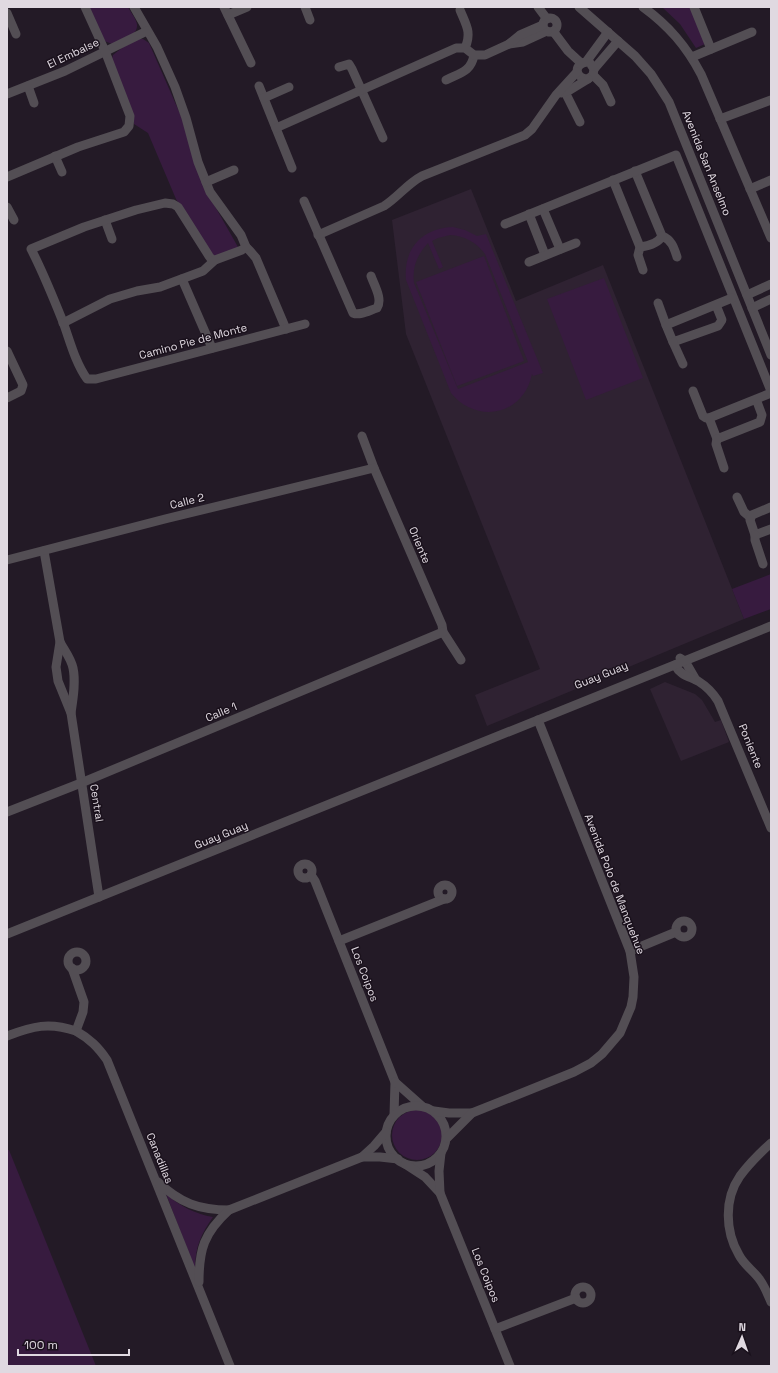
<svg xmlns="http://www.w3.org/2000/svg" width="778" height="1373" viewBox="0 0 778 1373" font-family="'Space Grotesk',sans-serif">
	<rect width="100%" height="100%" fill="#231a26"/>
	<g fill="#2f2232">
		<path d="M471,189L516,301L603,265L744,619L487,726L475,695L540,669L406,334L392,220Z"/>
		<path d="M665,682L695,694L702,700L715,722L721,720L729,742L681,761L650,689Z"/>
	</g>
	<g fill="#371b3f" fill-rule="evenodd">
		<path d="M88,7H128C130,11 134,16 136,21C142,35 121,40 112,44L102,40Z"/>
		<path d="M662,7H690L705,44L696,48L680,24Z"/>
		<path d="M139,39H143L149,43L181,116L208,194L238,247V249L213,258L176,199L148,133L134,124L133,118L111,62L113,55L123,47Z"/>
		<path d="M453,227L465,230L477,236L486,234L543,373L533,376L532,374C524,415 477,425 451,393L406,280C403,249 422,228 453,227ZM450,235C465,236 476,242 485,254L528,362L458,389L414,283C412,267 417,255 428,243L439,269L443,267L432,241L438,238Z"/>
		<path d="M484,256L524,361L457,386L416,282Z"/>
		<path d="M604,278L643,378L586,400L547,299Z"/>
		<path d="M771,574V609L744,619L732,589Z"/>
		<circle cx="417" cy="1135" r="25"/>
		<path d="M7,1150H9L96,1366H7Z"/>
		<path d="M166,1194C180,1206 195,1214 213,1217C201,1234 195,1247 195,1269Z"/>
	</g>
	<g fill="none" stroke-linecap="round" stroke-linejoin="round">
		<g stroke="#534e54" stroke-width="9">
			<path d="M134,7L157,47L175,87L186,118L198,162L210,192L241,235L246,247L250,251L256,258L286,329"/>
			<path d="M224,7L251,63"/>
			<path d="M305,7L310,20"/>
			<path d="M538,7L547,19"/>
			<path d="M579,7L635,56L651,74L669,102L771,355"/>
			<path d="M643,7C669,26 686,46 701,74L771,238"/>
			<path d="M694,7L711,49"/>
			<path d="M460,10C466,25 472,32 465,48"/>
			<path d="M7,13L16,34"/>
			<path d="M228,15L247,7"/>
			<circle cx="550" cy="25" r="7"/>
			<path d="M553,31L568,51L581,63"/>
			<path d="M509,44L523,42L547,31"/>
			<path d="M692,57L752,32"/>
			<path d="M586,62L590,63L594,69L593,75L588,79C575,78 573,65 586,62L608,32"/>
			<path d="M339,67L349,64L352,69L383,138"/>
			<path d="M594,69L618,41"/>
			<path d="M593,75L603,85L611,102"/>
			<path d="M446,80C460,73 471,72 474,55"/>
			<path d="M28,86L34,103"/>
			<path d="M259,86L292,168"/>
			<path d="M565,92L580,122"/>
			<path d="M561,93L570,90L588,79"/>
			<path d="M7,94L65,71L147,31"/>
			<path d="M264,98L289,87"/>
			<path d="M720,119L771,100"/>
			<path d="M276,128L456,48H465L474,55H485L509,44L520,35L543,25"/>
			<path d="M55,156L62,172"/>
			<path d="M635,171L662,236C672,240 674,248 677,257"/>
			<path d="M7,177L78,147L124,132L129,126L130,116L105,51L85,7"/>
			<path d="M613,180L640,247L638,255L643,270"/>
			<path d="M206,182L234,170"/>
			<path d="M750,189L771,180"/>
			<path d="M304,201L353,313C360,316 370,310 377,308C383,299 374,285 371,276"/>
			<path d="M7,207L14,220"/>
			<path d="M543,209L560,249"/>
			<path d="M529,214L545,255"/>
			<path d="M105,220L112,239"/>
			<path d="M505,224L676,155L771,391"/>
			<path d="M318,235L384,206C398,197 407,184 422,176L525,135L532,129L556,95L577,72"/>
			<path d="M640,247C648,246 658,244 662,236"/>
			<path d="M215,260H212L209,256L178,207L173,204L165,203L136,210L84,227L31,249C43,272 53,297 63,322C70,341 75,362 87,379H96L305,324"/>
			<path d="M529,262L576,243"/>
			<path d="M182,279L212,348"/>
			<path d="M747,295L771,284"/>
			<path d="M658,303L666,325"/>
			<path d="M716,305L722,320L718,326L673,342L666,325L732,298"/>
			<path d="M752,308L771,299"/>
			<path d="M63,323L110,299L137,291L160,287L203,271L215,260L242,250L246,247"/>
			<path d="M673,342L683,364"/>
			<path d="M7,351L23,385L21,391L7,398"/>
			<path d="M693,391L703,416L706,418H709"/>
			<path d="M756,399L762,415L760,422L717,439L709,418L771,393"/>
			<path d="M362,436L374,468L442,625L443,632L461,660"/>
			<path d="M717,439L716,444L724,468"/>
			<path d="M737,497L744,512L750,517"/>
			<path d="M771,507L752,515L750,520L755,535L771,529"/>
			<path d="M755,535V540L763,564"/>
			<path d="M44,551L60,642L56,667L58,681L71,713L99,897"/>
			<path d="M7,560L165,519L374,468"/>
			<path d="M60,642C64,650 71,658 73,668C76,682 73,699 71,713"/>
			<path d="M680,658L685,661L696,680"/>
			<path d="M675,665C680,675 688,676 698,681C706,686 713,693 718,701L771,828"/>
			<path d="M7,812L81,783L443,632"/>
			<circle cx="305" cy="871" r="7"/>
			<path d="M311,875L315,881L395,1082L394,1115"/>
			<circle cx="445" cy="892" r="7"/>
			<circle cx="684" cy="929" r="8"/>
			<path d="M7,934L771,626"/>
			<path d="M339,941L444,899"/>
			<path d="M630,951L676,932"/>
			<circle cx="77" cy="961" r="9"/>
			<path d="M72,968L84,1002L83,1012L76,1031C90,1039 98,1047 107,1060L230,1366"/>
			<path d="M7,1036C33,1026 49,1022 76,1031"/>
			<path d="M395,1082L422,1106"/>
			<circle cx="416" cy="1136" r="30"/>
			<path d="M434,1111L449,1113H472"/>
			<path d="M447,1138L472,1113L574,1072L591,1063L602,1054L620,1033L631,1007L633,997L634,977L630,951L538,720"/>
			<path d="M771,1143C760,1153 749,1164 740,1176C724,1199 725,1231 739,1255C744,1265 754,1271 760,1280C765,1287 768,1295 771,1302"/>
			<path d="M362,1157L374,1146L386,1132"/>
			<path d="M405,1164L425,1177L440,1193L510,1366"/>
			<path d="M158,1182C180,1203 199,1210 229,1210"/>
			<path d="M440,1193L439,1171L441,1153"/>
			<path d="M199,1282C199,1249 204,1233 229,1210L362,1157H380L398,1159"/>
			<circle cx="583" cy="1295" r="8"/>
			<path d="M495,1329L576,1298"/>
		</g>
	</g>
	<g text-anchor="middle" stroke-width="3" stroke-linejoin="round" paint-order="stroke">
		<g font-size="11" fill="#e0d9e1" stroke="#1a111c">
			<text transform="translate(73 53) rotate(-25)" y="4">El Embalse</text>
			<text transform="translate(707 163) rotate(68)" y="4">Avenida San Anselmo</text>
			<text transform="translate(193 341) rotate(-15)" y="4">Camino Pie de Monte</text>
			<text transform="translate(187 501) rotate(-14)" y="4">Calle 2</text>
			<text transform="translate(420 545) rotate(67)" y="4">Oriente</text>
			<text transform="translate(601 675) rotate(-22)" y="4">Guay Guay</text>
			<text transform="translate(221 712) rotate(-23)" y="4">Calle 1</text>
			<text transform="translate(751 746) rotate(68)" y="4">Poniente</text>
			<text transform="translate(97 803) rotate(81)" y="4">Central</text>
			<text transform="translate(221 835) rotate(-22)" y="4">Guay Guay</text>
			<text transform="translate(615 884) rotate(69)" y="4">Avenida Polo de Manquehue</text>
			<text transform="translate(365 974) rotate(69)" y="4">Los Coipos</text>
			<text transform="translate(160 1158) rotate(68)" y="4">Canadillas</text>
			<text transform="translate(486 1275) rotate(68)" y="4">Los Coipos</text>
		</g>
	</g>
	<rect width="778" height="1373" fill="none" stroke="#e0d9e1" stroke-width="16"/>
	<g transform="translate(742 1337) rotate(2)" stroke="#1a111c" stroke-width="3" paint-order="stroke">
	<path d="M0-3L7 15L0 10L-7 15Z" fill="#e0d9e1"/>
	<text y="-6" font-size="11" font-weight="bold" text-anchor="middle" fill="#e0d9e1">N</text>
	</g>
	<path d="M18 1349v6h111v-6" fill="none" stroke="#e0d9e1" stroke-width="2"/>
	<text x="24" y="1349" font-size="12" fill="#e0d9e1" stroke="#1a111c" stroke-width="3" paint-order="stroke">100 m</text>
</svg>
